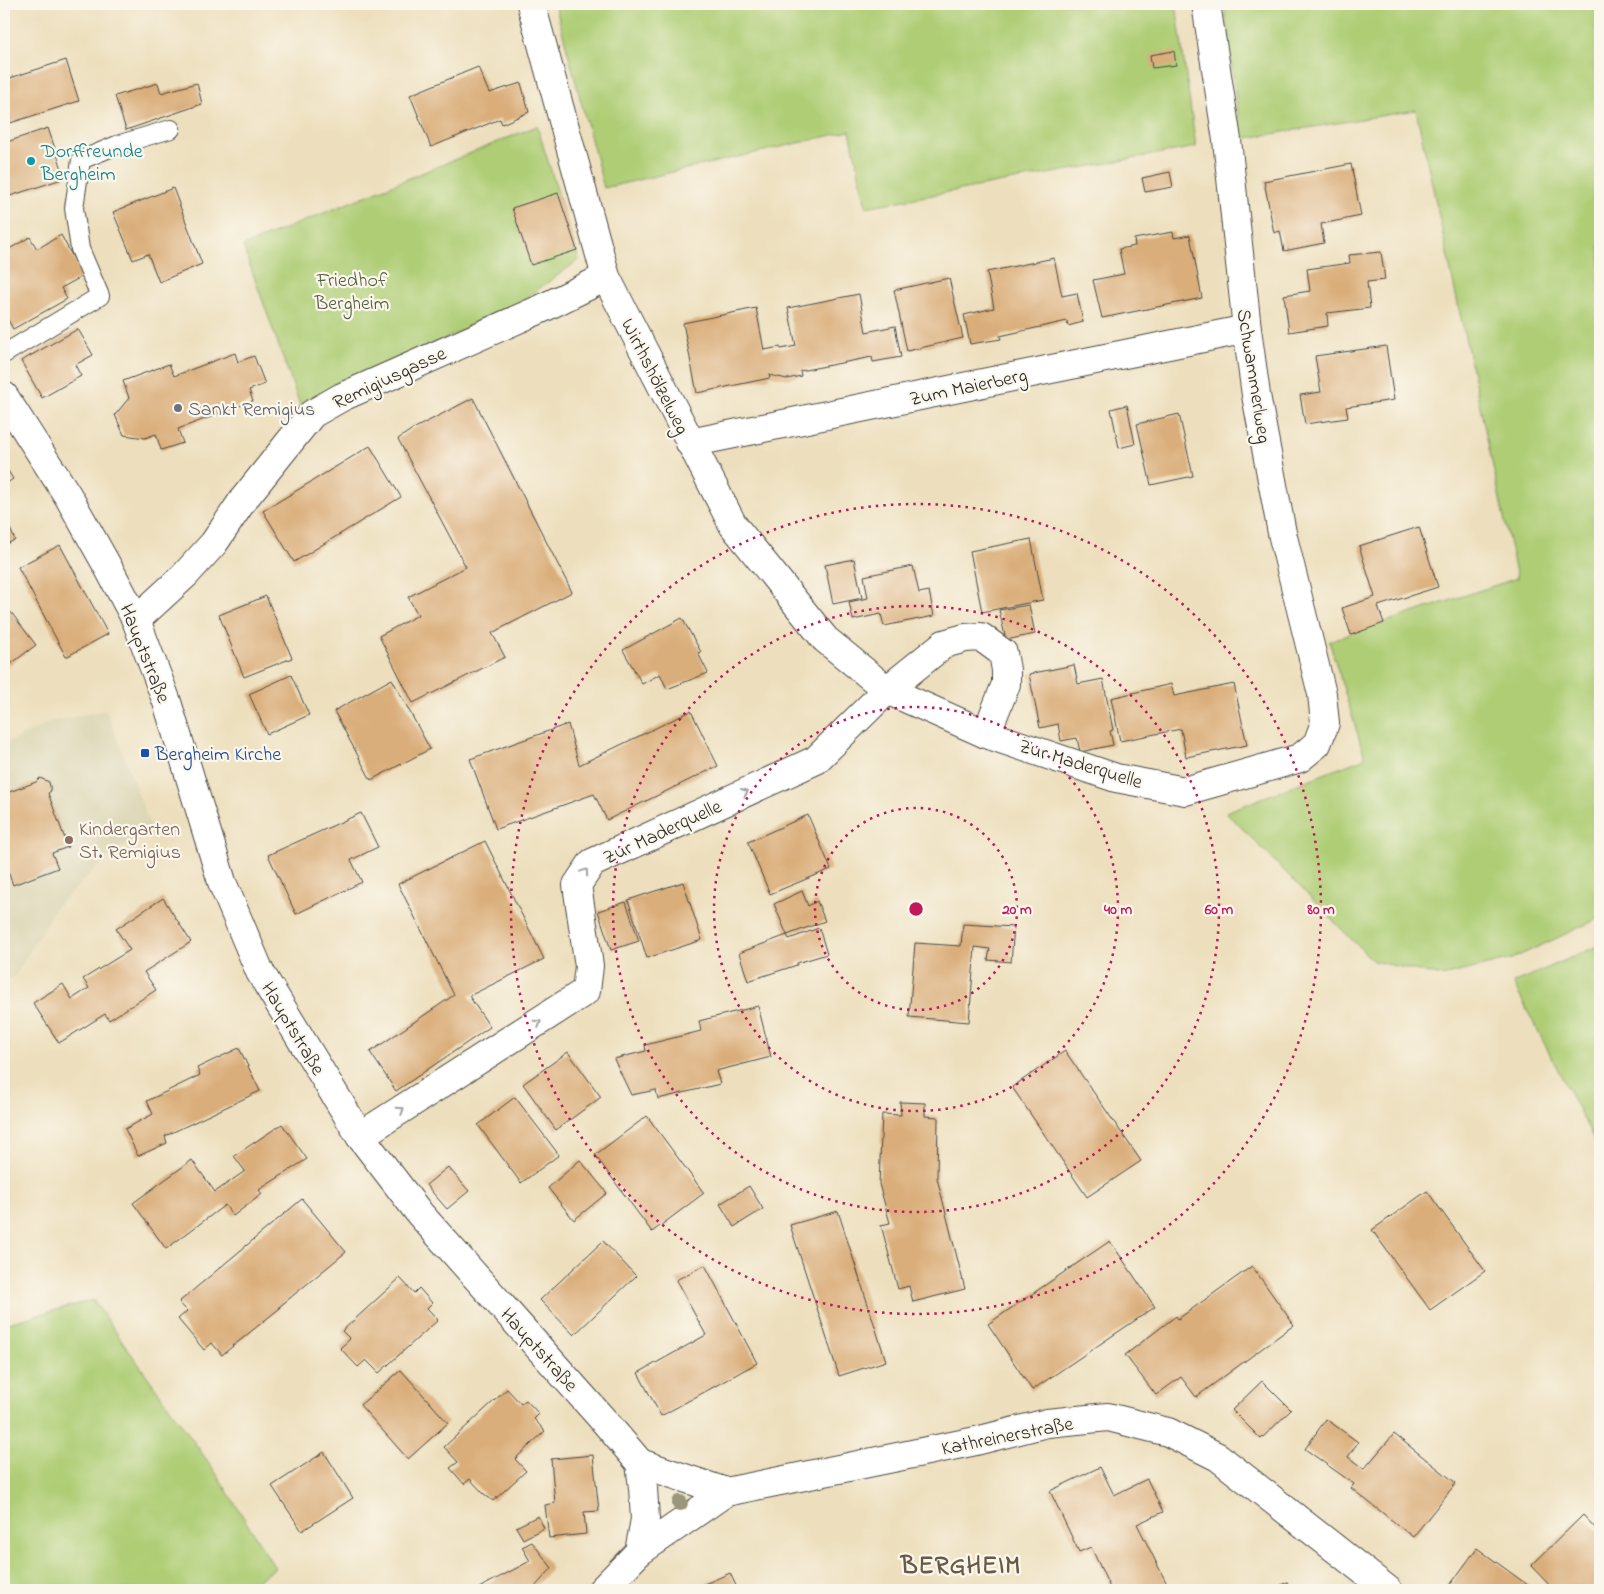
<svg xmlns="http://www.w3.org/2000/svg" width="1604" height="1594" viewBox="0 0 1604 1594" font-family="'Indie Flower',sans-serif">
	<rect width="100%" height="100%" fill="#fbf7ec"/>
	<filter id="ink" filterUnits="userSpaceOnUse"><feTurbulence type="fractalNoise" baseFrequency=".02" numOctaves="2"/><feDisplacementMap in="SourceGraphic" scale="10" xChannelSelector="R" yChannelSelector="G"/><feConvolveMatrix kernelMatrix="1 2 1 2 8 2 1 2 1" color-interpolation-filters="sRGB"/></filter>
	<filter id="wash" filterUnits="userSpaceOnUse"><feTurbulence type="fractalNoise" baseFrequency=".0096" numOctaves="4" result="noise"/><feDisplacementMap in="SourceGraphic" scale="20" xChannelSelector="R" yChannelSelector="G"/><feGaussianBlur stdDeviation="1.12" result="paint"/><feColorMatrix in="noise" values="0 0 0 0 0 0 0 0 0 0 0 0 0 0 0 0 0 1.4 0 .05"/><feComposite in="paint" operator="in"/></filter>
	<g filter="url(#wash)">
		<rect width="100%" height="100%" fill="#eddfbd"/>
		<path fill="#dbd5b4" d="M106,710L152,830L115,850L55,908L16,975L4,983V745L49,722Z"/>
		<g fill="#aecd74" stroke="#6c7c50">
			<path d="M555,4H1176L1196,147L866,207L850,131L604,188Z"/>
			<path d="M1224,4H1600V918L1512,959L1442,976L1373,961L1226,812L1365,758L1329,641L1517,578L1416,110L1241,139Z"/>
			<path d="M537,126L579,260L519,303L301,408L243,246Z"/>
			<path d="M1600,945V1151L1513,983Z"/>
			<path d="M93,1300L214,1470L275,1568L244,1590H4V1324Z"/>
		</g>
		<g id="blocks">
			<g fill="#daae7a">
				<path d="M1174,51L1176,65L1152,68L1150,55Z"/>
				<path d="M66,60L79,101L4,125V80Z"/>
				<path d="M478,67L489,93L521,83L529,112L502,124L500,119L431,147L410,95Z"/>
				<path d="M158,83L161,93L197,83L202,104L126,130L115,96Z"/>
				<path d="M48,128L65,178L4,198V143Z"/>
				<path d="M1351,164L1361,216L1321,224L1324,243L1284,251L1280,231L1274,233L1264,181Z"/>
				<path d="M1170,172L1173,187L1145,192L1142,178Z"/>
				<path d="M173,188L202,264L159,282L148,254L133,260L113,212Z"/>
				<path d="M558,193L577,250L531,265L512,208Z"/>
				<path d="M1173,232L1174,238L1190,235L1202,298L1102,318L1093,280L1124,274L1119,249L1135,246L1134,239Z"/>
				<path d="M61,235L83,276L61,288L67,299L13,329L4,312V252L30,237L37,249Z"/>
				<path d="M1381,252L1385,280L1367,282L1370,308L1327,313L1328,326L1289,332L1284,295L1310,291L1307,269L1350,263L1349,255Z"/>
				<path d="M1054,258L1062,296L1077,293L1083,322L1068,326L1067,321L1000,336L1001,339L970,344L964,315L994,308L987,272Z"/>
				<path d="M949,278L963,338L907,351L894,290Z"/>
				<path d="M859,294L866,332L895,326L901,357L873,362L872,357L800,371L801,376L787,379L769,375L770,378L697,393L683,323L756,308L764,350L780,347L781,349L796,346L788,308Z"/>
				<path d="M78,329L93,355L75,365L81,376L42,398L21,361Z"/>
				<path d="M1386,346L1394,400L1346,407L1348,418L1305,424L1300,395L1321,392L1315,356Z"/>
				<path d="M235,353L238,362L254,356L265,384L249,390L253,401L178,429L183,443L161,450L156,434L145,438L124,435L115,415L129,398L123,381L169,364L174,376Z"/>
				<path d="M473,398L572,592L492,633L505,657L413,703L379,636L418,615L408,597L466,567L398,439L411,430Z"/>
				<path d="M1127,405L1135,444L1119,448L1111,409Z"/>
				<path d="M1179,414L1193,476L1151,485L1137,424Z"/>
				<path d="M370,446L401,497L294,562L263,511Z"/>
				<path d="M4,464L13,479L4,485Z"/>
				<path d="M4,515L15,540L4,545Z"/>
				<path d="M1419,527L1438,587L1378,606L1384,623L1351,635L1342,608L1375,597L1359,546Z"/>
				<path d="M1031,539L1043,600L982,612L970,551Z"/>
				<path d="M60,545L108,634L66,657L18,567Z"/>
				<path d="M854,559L862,598L833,604L825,565Z"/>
				<path d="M913,566L919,593L929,591L934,616L884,626L881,614L853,620L849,602L868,598L864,576Z"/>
				<path d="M266,596L292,658L244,677L219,615Z"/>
				<path d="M1029,605L1035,634L1006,640L999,610Z"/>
				<path d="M10,611L36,645L4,669V616Z"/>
				<path d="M682,618L701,652L698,653L708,673L667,689L660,674L642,684L623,650Z"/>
				<path d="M1074,665L1078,684L1103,679L1113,730L1110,731L1113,745L1080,752L1077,738L1061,741L1058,724L1040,728L1029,674Z"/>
				<path d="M291,675L309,715L267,734L249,694Z"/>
				<path d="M392,679L430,749L371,780L334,711Z"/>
				<path d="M1171,684L1174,696L1234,684L1247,745L1186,757L1181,729L1120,741L1111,698Z"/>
				<path d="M691,711L718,766L607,820L594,794L496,829L470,759L568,724L579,765Z"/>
				<path d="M40,778L49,782L51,791L48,793L68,847L52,853L58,868L13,885L7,869L4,870V794L36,782Z"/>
				<path d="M361,813L378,847L351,860L362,882L296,914L268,855Z"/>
				<path d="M808,815L831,869L770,894L748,842Z"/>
				<path d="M485,841L544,959L469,996L490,1027L396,1091L370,1052L454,995L398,884Z"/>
				<path d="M683,882L702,940L647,958L628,900Z"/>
				<path d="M802,891L808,906L817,901L825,921L787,935L774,904Z"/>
				<path d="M163,898L191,942L144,972L156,990L109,1020L105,1014L59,1043L33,1003L63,984L72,999L89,988L83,979L130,950L116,929Z"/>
				<path d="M626,902L639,941L611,950L598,911Z"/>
				<path d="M963,924L1014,927L1011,962L988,960L990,949L975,947L969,1022L909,1017L915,943L961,946Z"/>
				<path d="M819,928L827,954L797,963V965L748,981L739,953L787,935L789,939Z"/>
				<path d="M758,1006L771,1057L716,1071L720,1084L658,1099L656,1090L631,1095L614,1059L646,1051L645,1045L701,1031L699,1021Z"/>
				<path d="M239,1048L260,1091L165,1136L167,1143L138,1156L125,1129L153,1114L147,1101L200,1075L197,1068Z"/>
				<path d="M1065,1051L1141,1161L1087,1197L1012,1087Z"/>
				<path d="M568,1052L601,1097L556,1130L523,1084Z"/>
				<path d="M515,1097L559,1155L521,1183L478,1125Z"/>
				<path d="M900,1102L925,1103V1116L938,1117L937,1178L965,1289L913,1302L909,1286L898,1289L881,1225L890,1223L879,1184L882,1114L901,1115Z"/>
				<path d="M647,1116L704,1193L652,1232L595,1155Z"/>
				<path d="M282,1124L307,1159L259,1190L262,1194L233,1216L225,1205L166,1249L133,1203L192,1160L215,1192L245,1171L234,1156Z"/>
				<path d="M580,1160L607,1193L574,1220L548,1188Z"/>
				<path d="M448,1167L469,1191L447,1209L426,1185Z"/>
				<path d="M749,1186L763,1209L734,1227L720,1204Z"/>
				<path d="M1427,1191L1485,1271L1430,1310L1372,1230Z"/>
				<path d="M302,1199L346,1252L279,1307L280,1308L222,1355L212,1343L204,1350L178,1319L187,1311L179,1302Z"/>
				<path d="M838,1211L886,1361L839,1376L790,1225Z"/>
				<path d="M603,1241L636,1276L574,1335L540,1300Z"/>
				<path d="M1110,1241L1155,1307L1032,1390L988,1324Z"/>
				<path d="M705,1265L757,1363L661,1416L638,1373L706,1335L676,1280Z"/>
				<path d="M1252,1266L1294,1325L1196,1397L1181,1377L1156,1395L1125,1355L1176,1316L1178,1319Z"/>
				<path d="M400,1278L414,1293L419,1288L432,1303L427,1308L438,1320L379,1373L366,1360L358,1367L340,1348L350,1339L342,1331Z"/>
				<path d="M401,1370L448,1423L408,1459L360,1405Z"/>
				<path d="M1262,1381L1291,1410L1261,1439L1232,1410Z"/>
				<path d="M507,1389L521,1404L526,1400L539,1414L534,1419L545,1431L515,1459L526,1471L493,1501L484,1494L470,1479L464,1484L450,1468L458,1462L444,1447Z"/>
				<path d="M1326,1419L1358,1442L1348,1457L1364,1469L1394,1434L1456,1483L1413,1537L1351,1488L1354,1484L1305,1449Z"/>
				<path d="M324,1452L353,1498L302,1531L272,1486Z"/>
				<path d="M593,1455L599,1511L584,1512L586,1534L549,1538L545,1505L555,1503L551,1459Z"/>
				<path d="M1100,1467L1114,1495L1147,1479L1163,1512L1137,1524L1170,1590H1111L1091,1547L1079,1552L1050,1491Z"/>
				<path d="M1583,1515L1600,1533V1590H1554L1531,1566Z"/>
				<path d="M538,1516L544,1528L523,1539L516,1527Z"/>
				<path d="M532,1542L552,1568L532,1590H480L479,1588L530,1561L522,1547Z"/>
				<path d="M1477,1548L1529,1586L1526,1590H1458L1450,1585Z"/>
				<path d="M730,1573L738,1590H691Z"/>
				<path d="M1288,1582L1292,1590H1269Z"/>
			</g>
		</g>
	</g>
	<g filter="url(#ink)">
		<use href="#blocks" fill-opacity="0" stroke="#484641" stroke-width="1"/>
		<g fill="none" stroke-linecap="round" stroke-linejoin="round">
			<g stroke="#484641" stroke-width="20">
				<path id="lane" d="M4,354L100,296L80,249L74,208L81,160L117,145L171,129"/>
			</g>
			<g stroke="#484641" stroke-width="30">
				<g id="street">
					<path d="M531,4L606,277L733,525L825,639L887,690L986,734L1116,778L1185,791L1300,758L1317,744L1325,723L1322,694L1282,533L1256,395L1247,329L1227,140L1206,4"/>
					<path d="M690,443L1247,329"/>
					<path d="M136,620L185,575L214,543L243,500L312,414L342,397L543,308L606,277"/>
					<path d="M360,1136L586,991L589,966L577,885L592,863L816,760L887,690L944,644L965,638L981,637L1003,653L1006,670V684L986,734"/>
					<path d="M640,1463L726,1492L976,1441L1047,1423L1108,1417L1168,1432L1218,1457L1388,1590"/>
					<path d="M639,1552L726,1492"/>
				</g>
			</g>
			<g stroke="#484641" stroke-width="30">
				<path id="secondary" d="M4,396L68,496L109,569L136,620L167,702L222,882L260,972L360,1136L420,1214L605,1422L640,1463L643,1488L645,1519L639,1552L602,1590"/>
			</g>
			<use href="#lane" stroke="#fff" stroke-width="18"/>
			<use href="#street" stroke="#fff" stroke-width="28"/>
			<use href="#secondary" stroke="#fff" stroke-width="28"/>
		</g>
		<circle fill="#989779" cx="680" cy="1503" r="8"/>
		<defs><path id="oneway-chevron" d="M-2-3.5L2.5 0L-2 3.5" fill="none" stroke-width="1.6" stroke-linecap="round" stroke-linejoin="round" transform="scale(1.25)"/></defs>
		<g stroke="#a0a0a0">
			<use href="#oneway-chevron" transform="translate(745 792) rotate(-24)"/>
			<use href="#oneway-chevron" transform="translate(585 872) rotate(-56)"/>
			<use href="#oneway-chevron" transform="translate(538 1023) rotate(-33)"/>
			<use href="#oneway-chevron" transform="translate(401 1110) rotate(-33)"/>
		</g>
	</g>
	<g fill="none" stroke="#c2185b" stroke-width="2.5" stroke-dasharray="2.5 5">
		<circle cx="916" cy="909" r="101"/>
		<circle cx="916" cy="909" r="202"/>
		<circle cx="916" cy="909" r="303"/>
		<circle cx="916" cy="909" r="405"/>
	</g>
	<circle fill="#0f9aa8" stroke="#fbf7ec" stroke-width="2" cx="31" cy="161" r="5"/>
	<circle fill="#6b7280" stroke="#fbf7ec" stroke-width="2" cx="178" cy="408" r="5"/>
	<rect fill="#1a4fb4" stroke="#fbf7ec" stroke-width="2" x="140" y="748" width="10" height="10" rx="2.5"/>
	<circle fill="#8d6e63" stroke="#fbf7ec" stroke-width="2" cx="69" cy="840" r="5"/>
	<g text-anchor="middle" stroke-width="4.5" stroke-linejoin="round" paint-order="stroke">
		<g font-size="20" fill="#0d838f" stroke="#fbf7ec" text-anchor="start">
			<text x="41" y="157">Dorffreunde<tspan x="41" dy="23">Bergheim</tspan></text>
		</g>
		<g font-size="20" fill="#525c41" stroke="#fbf7ec">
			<text x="352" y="286">Friedhof<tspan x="352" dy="23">Bergheim</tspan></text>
		</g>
		<g font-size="20" fill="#2b2b2b" stroke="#fbf7ec">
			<text transform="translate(656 376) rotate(63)" y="7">Wirthshölzelweg</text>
			<text transform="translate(1255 376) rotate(81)" y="7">Schwammerlweg</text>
			<text transform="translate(389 377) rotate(-25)" y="7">Remigiusgasse</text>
			<text transform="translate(968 386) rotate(-12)" y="7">Zum Maierberg</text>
			<text transform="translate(146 653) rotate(68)" y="7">Hauptstraße</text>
			<text transform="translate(1081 763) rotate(17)" y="7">Zur Maderquelle</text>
			<text transform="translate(662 831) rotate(-25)" y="7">Zur Maderquelle</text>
			<text transform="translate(294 1028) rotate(59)" y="7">Hauptstraße</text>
			<text transform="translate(540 1349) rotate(48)" y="7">Hauptstraße</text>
			<text transform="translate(1007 1435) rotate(-11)" y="7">Kathreinerstraße</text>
		</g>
		<g font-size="20" fill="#5b616d" stroke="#fbf7ec" text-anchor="start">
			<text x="188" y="415">Sankt Remigius</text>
		</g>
		<g font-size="20" fill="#164399" stroke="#fbf7ec" text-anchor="start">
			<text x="155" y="760">Bergheim Kirche</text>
		</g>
		<g font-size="20" fill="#785e54" stroke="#fbf7ec" text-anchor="start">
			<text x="79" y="835">Kindergarten<tspan x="79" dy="23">St. Remigius</tspan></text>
		</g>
		<g font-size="25" font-weight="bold" letter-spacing="1" fill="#685947" stroke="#fbf7ec">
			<text x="961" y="1573">BERGHEIM</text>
		</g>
	</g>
	<circle cx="916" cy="909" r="8" fill="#c2185b" stroke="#fbf7ec" stroke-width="2.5"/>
	<g font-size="15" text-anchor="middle" font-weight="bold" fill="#c2185b" stroke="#fbf7ec" stroke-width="4.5" stroke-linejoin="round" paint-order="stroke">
		<text x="1017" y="914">20 m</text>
		<text x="1118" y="914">40 m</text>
		<text x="1219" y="914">60 m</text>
		<text x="1321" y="914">80 m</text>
	</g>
	<rect width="1604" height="1594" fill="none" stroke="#fbf7ec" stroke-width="20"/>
</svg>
